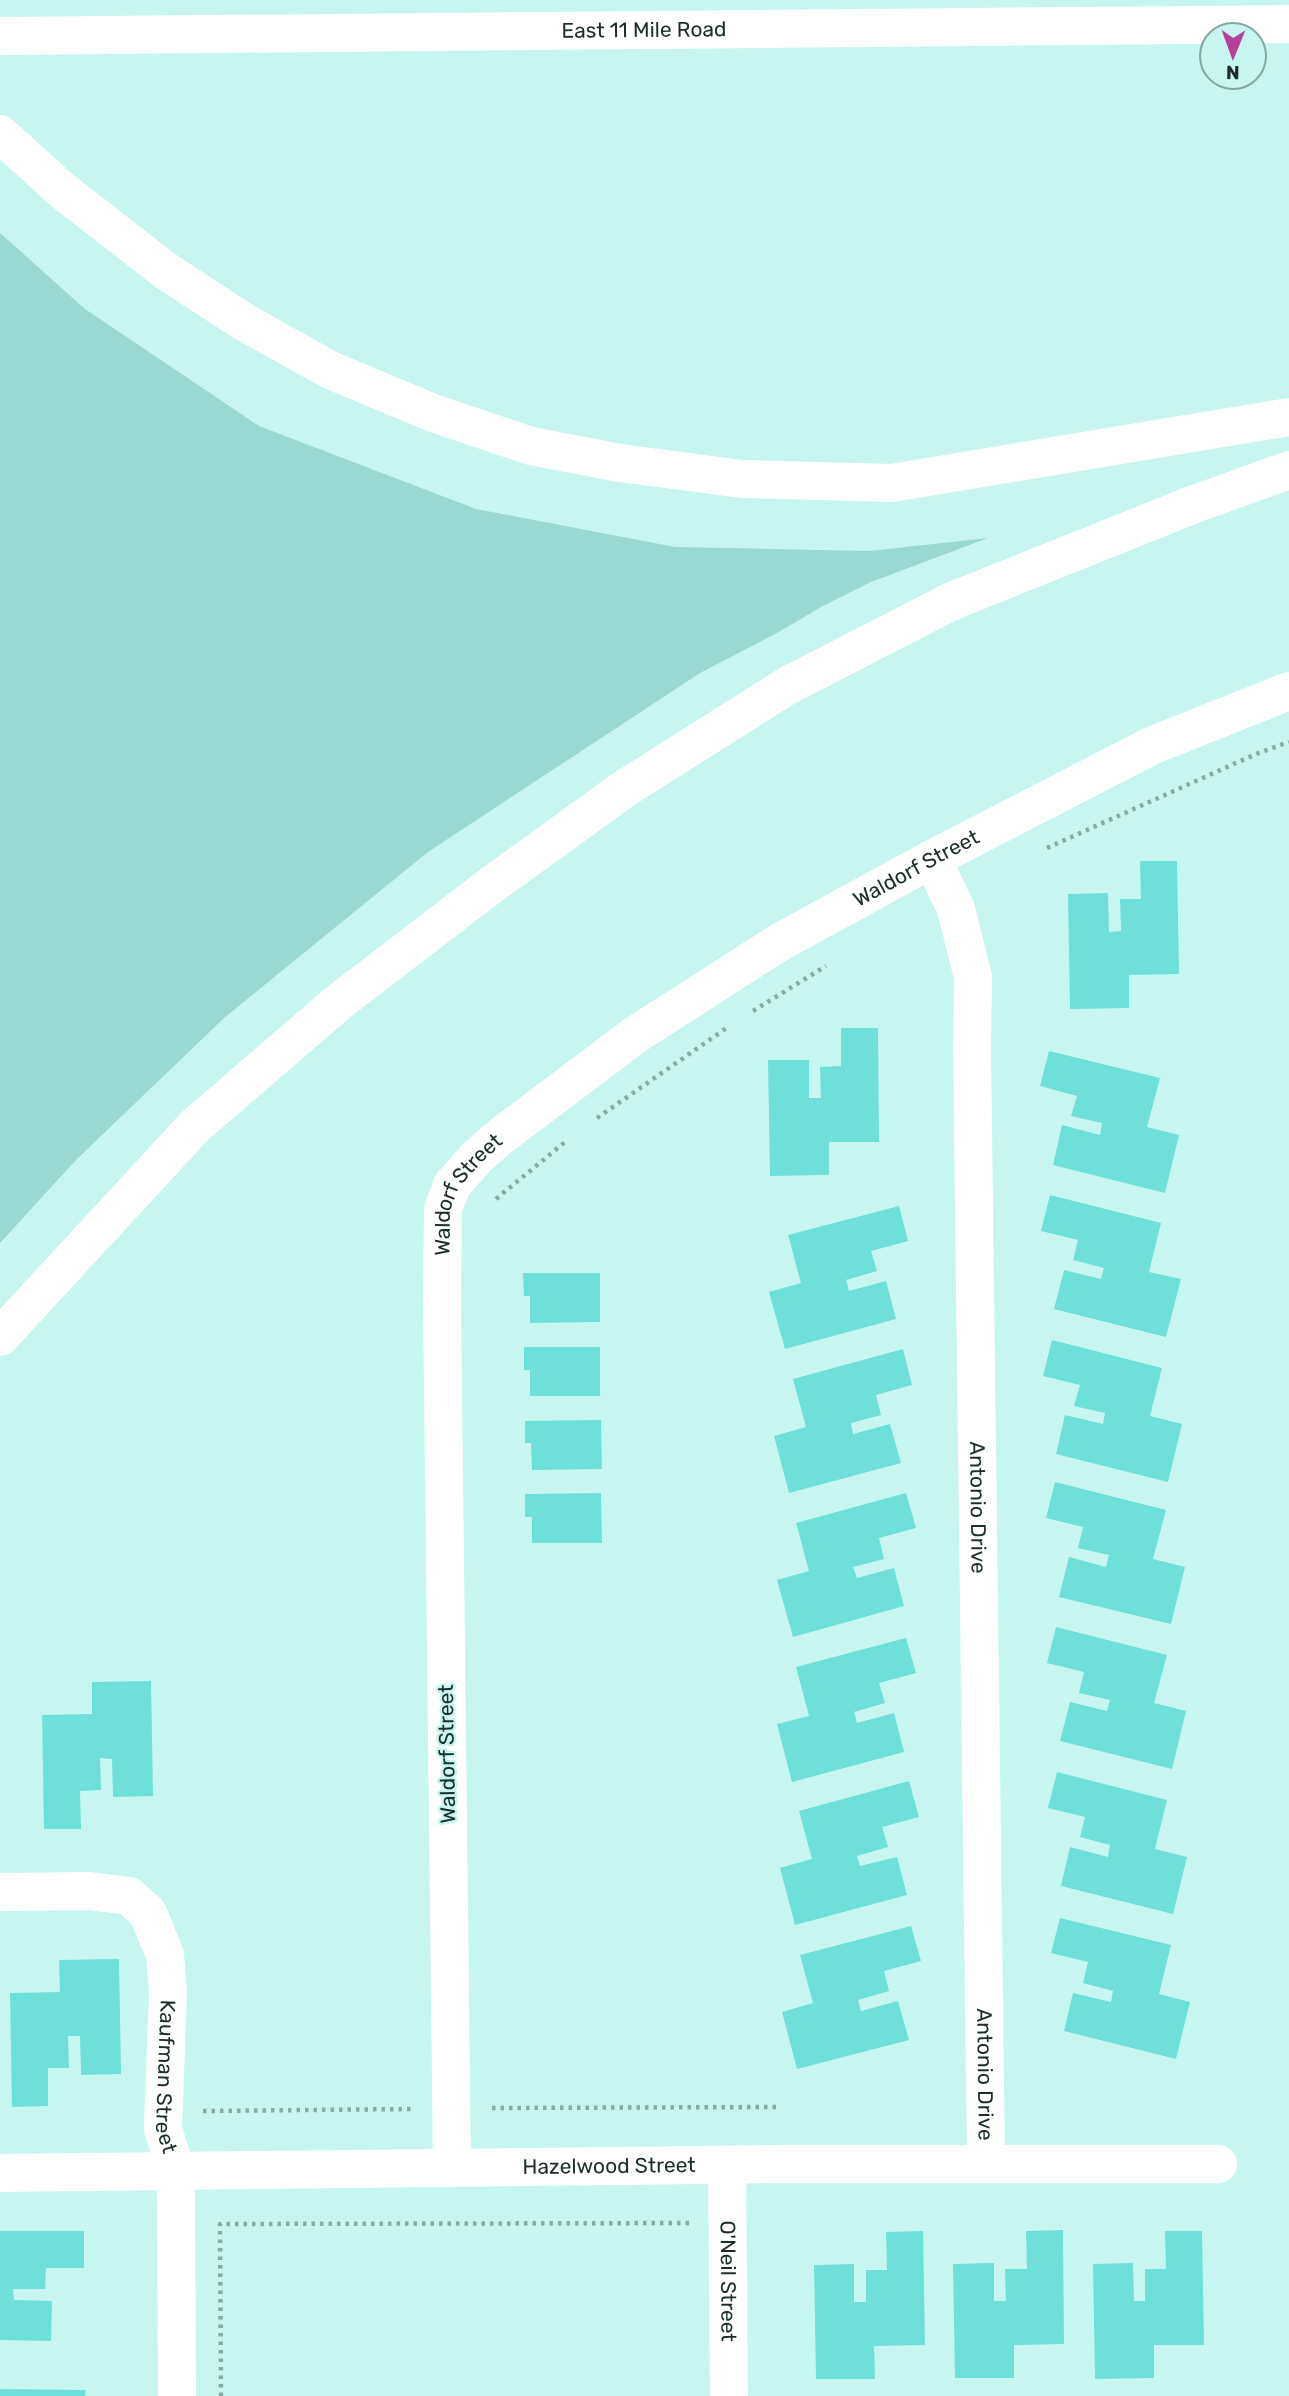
<svg xmlns="http://www.w3.org/2000/svg" width="1289" height="2396" viewBox="0 0 1289 2396" font-family="Rubik,sans-serif">
	<rect width="100%" height="100%" fill="#c7f6f1"/>
	<path fill="#9ad8d2" d="M0,233L85,309L259,426L476,509L675,547L869,551L988,538L871,582L821,607L777,633L700,673L428,852L224,1018L76,1160L0,1243Z"/>
	<g fill="#6ee0d7">
		<path d="M1140,861H1177L1179,974L1129,975V1008L1070,1009L1068,894L1108,893L1109,932L1121,931L1120,899H1141Z"/>
		<path d="M841,1028H878L879,1142H829V1175L770,1176L768,1060H809V1098H821L820,1067L841,1066Z"/>
		<path d="M1049,1051L1160,1078L1147,1127L1179,1135L1165,1193L1053,1165L1062,1125L1100,1135L1102,1123L1071,1116L1077,1096L1040,1086Z"/>
		<path d="M1050,1195L1161,1223L1149,1272L1181,1279L1166,1337L1054,1309L1064,1270L1101,1279L1104,1268L1073,1260L1078,1240L1041,1231Z"/>
		<path d="M899,1206L908,1241L871,1251L877,1271L846,1280L849,1291L886,1281L896,1319L785,1349L769,1292L801,1283L788,1235Z"/>
		<path d="M523,1273H600V1322L530,1323V1296H524Z"/>
		<path d="M1052,1340L1162,1368L1150,1416L1182,1424L1168,1482L1056,1454L1065,1415L1103,1424L1105,1413L1074,1406L1080,1385L1043,1376Z"/>
		<path d="M524,1347H600V1396H530V1370H524Z"/>
		<path d="M903,1349L912,1385L876,1395L881,1415L851,1423L853,1434L890,1424L901,1463L789,1493L774,1436L806,1427L793,1379Z"/>
		<path d="M601,1420L602,1469L532,1470L531,1443H525V1421Z"/>
		<path d="M1055,1482L1166,1510L1153,1559L1185,1567L1171,1624L1059,1597L1069,1557L1106,1567L1109,1555L1078,1548L1083,1527L1046,1518Z"/>
		<path d="M601,1493L602,1543H532V1517H525V1494Z"/>
		<path d="M906,1493L916,1528L879,1538L884,1559L853,1567L857,1578L894,1568L904,1606L793,1637L777,1580L809,1571L796,1523Z"/>
		<path d="M1056,1627L1167,1655L1154,1703L1186,1711L1172,1769L1060,1741L1070,1702L1107,1711L1110,1700L1079,1693L1084,1672L1047,1663Z"/>
		<path d="M906,1638L916,1673L879,1683L885,1703L854,1712L857,1723L894,1713L904,1752L792,1782L777,1724L809,1716L796,1667Z"/>
		<path d="M151,1681L153,1796L113,1797L112,1759L100,1758L101,1790L80,1791L81,1829H44L42,1715L92,1714V1682Z"/>
		<path d="M1057,1772L1167,1800L1155,1849L1187,1857L1173,1914L1061,1886L1070,1847L1108,1857L1110,1845L1080,1837L1085,1817L1048,1808Z"/>
		<path d="M909,1781L919,1817L882,1827L888,1847L857,1856L860,1866L897,1857L907,1895L795,1925L780,1868L812,1859L799,1811Z"/>
		<path d="M1060,1918L1171,1945L1159,1994L1190,2002L1176,2059L1064,2031L1073,1993L1111,2002L1113,1991L1083,1983L1088,1962L1051,1953Z"/>
		<path d="M911,1926L921,1961L884,1971L889,1991L858,2000L861,2011L898,2001L909,2040L797,2069L782,2012L813,2003L800,1955Z"/>
		<path d="M119,1959L121,2074L81,2075L80,2036H68L69,2068H48V2106L12,2107L10,1993L60,1992L59,1960Z"/>
		<path d="M1063,2230L1064,2344L1014,2345V2378H955L953,2264L994,2263V2301H1006L1005,2269H1027L1026,2231Z"/>
		<path d="M0,2231H84V2268H46L45,2289H13L14,2300L52,2301L51,2341L0,2340Z"/>
		<path d="M923,2231L925,2345L874,2346L875,2379H816L814,2265L854,2264V2302H866V2270H887L886,2232Z"/>
		<path d="M1165,2231H1202L1204,2345H1154V2378L1095,2379L1093,2264L1133,2263L1134,2301H1145V2269H1166Z"/>
		<path d="M0,2389L86,2390L85,2396H0Z"/>
	</g>
	<g fill="none" stroke-linecap="round" stroke-linejoin="round">
		<g stroke="#86aaa6" stroke-width="4.5" stroke-dasharray="3.5 5" stroke-linecap="butt">
			<path d="M1047,848L1256,754L1289,742"/>
			<path d="M753,1011L826,966"/>
			<path d="M597,1118L728,1027"/>
			<path d="M496,1199L565,1142"/>
			<path d="M492,2108L778,2107"/>
			<path d="M203,2111L412,2109"/>
			<path d="M221,2396L220,2224L690,2223"/>
		</g>
		<g stroke="#fff" stroke-width="38">
			<path id="s1" d="M932,859L956,909L973,977L972,1049L986,2163"/>
			<path id="s2" d="M0,1892L89,1891L129,1896L148,1913L165,1955L168,1991L163,2129L176,2171L177,2396"/>
			<path id="s3" d="M727,2165L729,2396"/>
			<path id="s4" d="M452,2168L442,1300L443,1209L452,1185L477,1157L501,1136L635,1035L780,942L932,859L1151,746L1289,691"/>
			<path id="s5" d="M0,2173L782,2164H1218"/>
		</g>
		<path stroke="#fff" stroke-width="38" id="s6" d="M0,36L1289,24"/>
		<g stroke="#fff" stroke-width="38">
			<path d="M0,134L63,191L166,271L244,322L330,370L433,413L531,446L620,463L742,479L892,483L1289,417"/>
			<path d="M0,1337L195,1126L340,1001L490,886L624,789L787,686L950,602L1192,505L1289,470"/>
		</g>
	</g>
	<g text-anchor="middle" stroke-width="5" stroke-linejoin="round" paint-order="stroke">
		<g font-size="21" fill="#1c2e2c" stroke="#c7f6f1">
			<text dy="7" stroke="none"><textPath href="#s6" startOffset="644">East 11 Mile Road</textPath></text>
			<text dy="7" stroke="none"><textPath href="#s4" startOffset="1549">Waldorf Street</textPath></text>
			<text dy="7" stroke="none"><textPath href="#s4" startOffset="982">Waldorf Street</textPath></text>
			<text dy="7" stroke="none"><textPath href="#s1" startOffset="656">Antonio Drive</textPath></text>
			<text transform="translate(447 1754) rotate(-91)" y="7">Waldorf Street</text>
			<text dy="7" stroke="none"><textPath href="#s1" startOffset="1223">Antonio Drive</textPath></text>
			<text dy="7" stroke="none"><textPath href="#s2" startOffset="322">Kaufman Street</textPath></text>
			<text dy="7" stroke="none"><textPath href="#s5" startOffset="609">Hazelwood Street</textPath></text>
			<text dy="7" stroke="none"><textPath href="#s3" startOffset="116">O'Neil Street</textPath></text>
		</g>
	</g>
	<g transform="translate(1233 56) rotate(181)"><circle r="33" fill="#c7f6f1" stroke="#83a6a2" stroke-width="2"/>
	<path d="M0-5L12 26L0 18L-12 26Z" fill="#b54199"/>
	<text y="-10" font-size="19" font-weight="bold" text-anchor="middle" fill="#1c2e2c">N</text>
	</g>
</svg>
